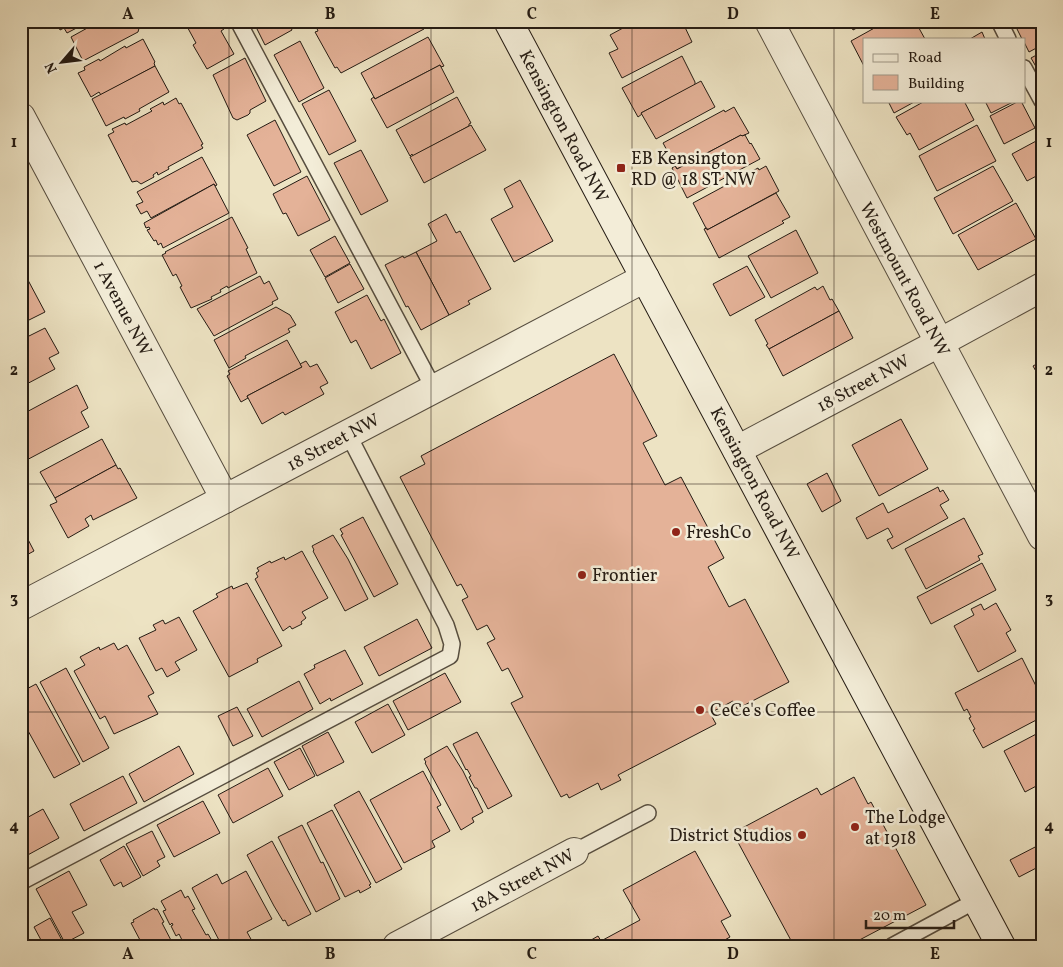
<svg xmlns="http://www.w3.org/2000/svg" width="1063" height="967" viewBox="0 0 1063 967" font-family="Vollkorn,serif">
	<rect width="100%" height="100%" fill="#ede3c3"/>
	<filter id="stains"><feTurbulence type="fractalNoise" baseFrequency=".004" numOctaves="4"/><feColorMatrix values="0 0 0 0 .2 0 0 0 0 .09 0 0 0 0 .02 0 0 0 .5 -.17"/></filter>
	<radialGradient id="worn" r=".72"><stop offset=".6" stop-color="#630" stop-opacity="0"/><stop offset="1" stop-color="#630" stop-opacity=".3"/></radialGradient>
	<g fill="#e4b298" stroke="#241b13">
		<path d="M56,21H90L67,33L64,28L60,30Z"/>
		<path d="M100,21H141L138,32L83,61L71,37Z"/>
		<path d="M184,21H220L224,29L221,31L234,54L207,69L193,45L196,43Z"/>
		<path d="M253,21H288L292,30L265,45Z"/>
		<path d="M320,21H420L424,29L341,73L337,67L335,68L315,32L318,31L315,24Z"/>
		<path d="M636,21H682L692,42L622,78L609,53L618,49L610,35Z"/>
		<path d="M849,21H870L853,30Z"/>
		<path d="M887,21H915L925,39H864V66L851,41Z"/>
		<path d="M1027,21H1042V45L1029,52L1024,42V39H1022L1016,27Z"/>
		<path d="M982,32L985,39H970Z"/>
		<path d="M428,37L444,66L441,67L440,65L375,99L361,73Z"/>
		<path d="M143,39L155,62L154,63L155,66L101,95L99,92L91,97L78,73L85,70L84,67L99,59L100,61L125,46L126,48Z"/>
		<path d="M300,41L324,88L299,102L274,55Z"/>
		<path d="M1042,52V77L1031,58Z"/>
		<path d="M682,56L695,82V85L641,113L642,114L638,117L622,88Z"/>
		<path d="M245,58L266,101L250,110V113L248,115L237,120L233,118L213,75Z"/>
		<path d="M440,65L454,92L387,128L371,99L374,97L375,99Z"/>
		<path d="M155,66L169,92L139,109L140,111L125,119L124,117L106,126L92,99Z"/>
		<path d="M701,81L715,107L656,139L641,113Z"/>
		<path d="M329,90L356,141L329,155L302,104Z"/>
		<path d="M457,97L471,123L469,124V126L413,156L412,154L410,156L396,130Z"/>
		<path d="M176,98L179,104L181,103L203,144L201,145L203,148L168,167L169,169L158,175L157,172L153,175L154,177L141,184L137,181L132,182L108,135L114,132L112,129L125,123L126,125L152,111L150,109L163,102L164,105Z"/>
		<path d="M888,101H916L894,113Z"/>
		<path d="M925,101H964L974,120L919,150L910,133L907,135L896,117Z"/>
		<path d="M985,101H1015L991,113Z"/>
		<path d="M1019,101H1021L1035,128L1004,144L990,116Z"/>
		<path d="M734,107L749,133L742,136L741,135L677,169L663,143L724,110L725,112Z"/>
		<path d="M275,120L301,172L274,186L247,135Z"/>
		<path d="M471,125L486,150L424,183L410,157Z"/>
		<path d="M977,125L996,161L937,191L919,156Z"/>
		<path d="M741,135L742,136L745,135L750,144L751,143L760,159L687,198L672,168L675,166L677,169Z"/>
		<path d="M1038,140L1042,147V173L1027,181L1012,154Z"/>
		<path d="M361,150L388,201L361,215L334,163Z"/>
		<path d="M202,157L217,185L215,186L214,184L151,218L147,211L141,214L136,205L143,202L137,192Z"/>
		<path d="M766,166L779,191L707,230L693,203L758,168L759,170Z"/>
		<path d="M993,166L1013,201L953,234L934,198Z"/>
		<path d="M307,176L330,220L298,236L286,213L283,214L273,194Z"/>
		<path d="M520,180L553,241L514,262L491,219L513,207L504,189Z"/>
		<path d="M214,184L229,213L163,248L161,243L158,245L156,240L154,241L147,230L150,229L149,227L146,228L144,223Z"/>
		<path d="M776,193L790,217L782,221L784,223L719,258L704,229L707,228V230Z"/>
		<path d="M1042,197V211L1036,200Z"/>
		<path d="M1016,203L1036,239L978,270L958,235Z"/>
		<path d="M446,214L456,233L460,231L491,289L468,301L470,304L449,315L416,252L437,241L428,224Z"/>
		<path d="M232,217L248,248L246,249L257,273L228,288L227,286L220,290L221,292L211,297L212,299L191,308L180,287L182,286L176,274L173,276L162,255L166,253L165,252Z"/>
		<path d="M796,230L818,273L771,298L748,256Z"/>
		<path d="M335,236L350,263L325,277L310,250Z"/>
		<path d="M416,252L449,315L421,330L408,306L406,307L385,265L403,256L404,258Z"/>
		<path d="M350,264L364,289L338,303L325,278Z"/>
		<path d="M747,266L765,297L730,316L713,284Z"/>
		<path d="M21,267L45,312L21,324Z"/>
		<path d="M260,276L264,284L269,281L278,299L272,302L273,304L214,336L197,309Z"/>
		<path d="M823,286L830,300L832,299L839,311L769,349L766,345L768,344L755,320L815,287L817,290Z"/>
		<path d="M367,295L381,321L384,319L401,353L371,369L356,340L351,343L335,312Z"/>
		<path d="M276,307L290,315L296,325L288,329L290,332L245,356L246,358L229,368L214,340Z"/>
		<path d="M839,311L853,338L783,376L769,349Z"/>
		<path d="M45,328L59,353L49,358L55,369L21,387V340Z"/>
		<path d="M287,340L302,367L247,396L248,398L241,402L227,376L230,374L228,371Z"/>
		<path d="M614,354L657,436L643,443L665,485L681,477L724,558L708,567L729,607L745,599L789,682L737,709L733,701L710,713L716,724L618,775L621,780L601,790L598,783L569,798L567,794L561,797L511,703L523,697L508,668L502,671L487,643L495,639L487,625L477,630L462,600L468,597L461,584L457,586L400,477L425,464L421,456Z"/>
		<path d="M306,361L310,367L317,364L328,383L320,387L324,394L285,415L283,412L262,424L247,396L302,367L300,364Z"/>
		<path d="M1042,361V382L1033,366Z"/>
		<path d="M77,385L88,408L81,412L89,427L21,463V415Z"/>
		<path d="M901,419L928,469L879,496L852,445Z"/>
		<path d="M102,439L116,465L55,498L40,472Z"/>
		<path d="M116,465L118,469L120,468L137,498L93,520L91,515L85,519L89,526L68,538L50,505L57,502L55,498Z"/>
		<path d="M827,473L841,501L822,512L807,484Z"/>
		<path d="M938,487L940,492L943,490L949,500L940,505L948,518L892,549L887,540L893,537L888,528L867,539L856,518L883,503L888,513Z"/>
		<path d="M363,517L398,584L374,597L341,535L343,534L340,529Z"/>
		<path d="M964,518L983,554L978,556L980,560L926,589L905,549Z"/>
		<path d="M21,526L34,551L21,558Z"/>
		<path d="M333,535L348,559L368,599L345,611L313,551L314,550L312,546Z"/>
		<path d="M302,551L328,598L302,612L306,618L301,622L302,624L292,629L290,626L283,631L255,579L258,577L256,573L259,571L257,568L270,561L271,563L284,557L285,560Z"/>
		<path d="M982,563L996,590L931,624L917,597Z"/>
		<path d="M247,583L282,646L257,659L258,662L229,677L193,611L218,597L216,594L232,586L233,589Z"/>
		<path d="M996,603L1011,630L1006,633L1016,651L978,672L954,626L974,615L971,609L981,604L984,610Z"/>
		<path d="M179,617L197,650L175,662L180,670L167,677L162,668L156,671L139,638L156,630L153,625L163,620L165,624Z"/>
		<path d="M417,619L432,648L379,676L364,647Z"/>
		<path d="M114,643L118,650L127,645L154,693L148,696L158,714L114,734L105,716L100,719L74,671L85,665L80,657L99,647L100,650Z"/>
		<path d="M345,650L363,684L331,701L330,698L320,704L304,674L315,668L314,665Z"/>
		<path d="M1022,658L1042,698V717L983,748L973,730L975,729L969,718L971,717L967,709L964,711L955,693Z"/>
		<path d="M66,668L109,748L83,762L40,682Z"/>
		<path d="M445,673L461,702L408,730L393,701Z"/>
		<path d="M299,681L313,709L262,737L247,709Z"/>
		<path d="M36,684L80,764L54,778L21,718V692Z"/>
		<path d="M388,704L405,735L372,753L355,722Z"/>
		<path d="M237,707L253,736L233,746L218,716Z"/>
		<path d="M1042,731V783L1025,792L1004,751Z"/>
		<path d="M328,732L344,762L317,776L302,746Z"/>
		<path d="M477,732L512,796L488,809L477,788H475L469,777L471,776L467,769L466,770L453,744Z"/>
		<path d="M21,733L27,743L21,746Z"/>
		<path d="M179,746L194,774L144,802L129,774Z"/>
		<path d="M447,746L463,771L483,812L472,818L474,822L461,830L425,763L426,762L424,759Z"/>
		<path d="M300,748L315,776L289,790L274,762Z"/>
		<path d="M268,768L283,796L233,823L218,795Z"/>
		<path d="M423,771L441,805L437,807L450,831L432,841L435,847L404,863L370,800Z"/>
		<path d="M123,776L137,803L84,831L70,804Z"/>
		<path d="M854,777L868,804L871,802L926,905L848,946H794L733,833L817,788L821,795Z"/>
		<path d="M359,791L402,869L376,883L334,805Z"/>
		<path d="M203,801L220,833L174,857L157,825Z"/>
		<path d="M43,809L59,838L24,857L21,851V821Z"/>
		<path d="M332,810L371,884L369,885L371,887L360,893L359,890L345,897L307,823Z"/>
		<path d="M302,825L321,863L323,862L340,899L316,912L278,837Z"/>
		<path d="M152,831L165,857L157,861L160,866L143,876L126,844Z"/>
		<path d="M272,841L311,914L288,926L285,920L283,921L274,906L247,855Z"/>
		<path d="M1039,845L1042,849V865L1019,877L1010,860Z"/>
		<path d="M124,846L141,877L123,887L121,882L114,886L100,860Z"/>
		<path d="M695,851L731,916L721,921L730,937L714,946H581L598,936L601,941L640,920L623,890Z"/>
		<path d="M69,871L87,905L72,912L84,933L65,943L36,889Z"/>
		<path d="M246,871L272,919L247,932L252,941L244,946H222L192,888L217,874L222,884Z"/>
		<path d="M181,890L185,898L188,896L195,909L192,910L206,935L208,934L215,946H185L179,934L176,936L171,926L173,925L172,923L170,925L163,911L166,910L161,901Z"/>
		<path d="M154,908L155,910L157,909L164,922L162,923L174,946H147L144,941L141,942L131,923L134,922L133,920Z"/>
		<path d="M50,918L65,946H38L37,942L41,940L34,927Z"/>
		<path d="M130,940L133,946H118Z"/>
		<path d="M108,941L111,946H99Z"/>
	</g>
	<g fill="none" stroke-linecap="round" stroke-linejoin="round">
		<g stroke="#564d3f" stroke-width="18">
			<g id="lane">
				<path d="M238,21L434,389"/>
				<path d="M999,21L1008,39"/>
				<path d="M1024,68L1042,101"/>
				<path d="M574,852L648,813"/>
				<path d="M21,882L450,656L452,644L446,625L348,434"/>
				<path d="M892,946L977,900"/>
			</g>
		</g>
		<g stroke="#564d3f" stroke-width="30">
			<g id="street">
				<path d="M769,21L1042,536"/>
				<path d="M21,117L225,499"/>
				<path d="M737,450L939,343L1042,287"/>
				<path d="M21,606L645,278"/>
				<path d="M397,946L574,852"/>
			</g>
		</g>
		<g stroke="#241b13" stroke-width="30">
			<path id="secondary" d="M508,21L1001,946"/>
		</g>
		<use href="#lane" stroke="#f3edd8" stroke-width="15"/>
		<use href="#street" stroke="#f3edd8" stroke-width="28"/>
		<use href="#secondary" stroke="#f3edd8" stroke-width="28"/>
	</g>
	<path fill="none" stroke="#241b13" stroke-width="1" stroke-opacity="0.55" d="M229,21V946M431,21V946M632,21V946M834,21V946M21,256H1042M21,484H1042M21,712H1042"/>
	<g fill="#8f2418" stroke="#f3edd8" stroke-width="2">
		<rect x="616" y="163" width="10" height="10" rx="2.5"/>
		<circle cx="676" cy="532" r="5"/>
		<circle cx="582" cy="575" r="5"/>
		<circle cx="700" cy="710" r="5"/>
		<circle cx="855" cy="827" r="5"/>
		<circle cx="802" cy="835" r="5"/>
	</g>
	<g text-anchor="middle" stroke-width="5" stroke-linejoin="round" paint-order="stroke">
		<g font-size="18" fill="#241b13" stroke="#f3edd8">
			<text transform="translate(564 126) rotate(62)" y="6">Kensington Road NW</text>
			<text transform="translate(905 279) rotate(62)" y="6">Westmount Road NW</text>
			<text transform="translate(123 308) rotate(62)" y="6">1 Avenue NW</text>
			<text transform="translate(863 383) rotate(-28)" y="6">18 Street NW</text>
			<text transform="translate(333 442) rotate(-28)" y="6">18 Street NW</text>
			<text transform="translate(755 483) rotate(62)" y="6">Kensington Road NW</text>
			<text transform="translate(522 880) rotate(-28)" y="6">18A Street NW</text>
		</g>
		<g font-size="18" fill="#241b13" stroke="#f3edd8" text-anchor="start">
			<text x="631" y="164">EB Kensington<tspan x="631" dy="21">RD @ 18 ST NW</tspan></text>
			<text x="686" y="538">FreshCo</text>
			<text x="592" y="581">Frontier</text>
			<text x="710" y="716">CeCe's Coffee</text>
			<text x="865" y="823">The Lodge<tspan x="865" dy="21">at 1918</tspan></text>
			<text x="792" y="841" text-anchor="end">District Studios</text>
		</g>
	</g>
	<rect width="1063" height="967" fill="none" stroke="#ede3c3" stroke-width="55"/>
	<rect x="863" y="38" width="162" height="65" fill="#f3edd8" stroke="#a09989"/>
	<rect x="873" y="54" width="25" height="8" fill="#f3edd8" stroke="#a09989"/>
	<text x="908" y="62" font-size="15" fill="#241b13">Road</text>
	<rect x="873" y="75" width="25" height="15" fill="#e4b298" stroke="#a09989"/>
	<text x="908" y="88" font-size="15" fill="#241b13">Building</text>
	<g transform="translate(62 62) rotate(242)" stroke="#f3edd8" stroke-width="4" paint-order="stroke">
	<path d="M0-4L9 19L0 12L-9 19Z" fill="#241b13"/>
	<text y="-8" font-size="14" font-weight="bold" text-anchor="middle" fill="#241b13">N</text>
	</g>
	<path d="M866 920v8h88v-8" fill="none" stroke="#241b13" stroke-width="2.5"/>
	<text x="873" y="920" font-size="15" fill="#241b13" stroke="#f3edd8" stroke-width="4" paint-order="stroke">20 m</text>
	<rect x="28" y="28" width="1008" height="912" fill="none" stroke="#241b13" stroke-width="2"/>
	<g font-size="16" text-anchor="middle" font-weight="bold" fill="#241b13">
		<text x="128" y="19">A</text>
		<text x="330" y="19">B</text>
		<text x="532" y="19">C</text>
		<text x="733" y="19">D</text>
		<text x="935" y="19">E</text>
		<text x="14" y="147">1</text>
		<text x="1049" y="147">1</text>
		<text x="14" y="375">2</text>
		<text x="1049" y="375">2</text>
		<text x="14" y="603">3</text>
		<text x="1049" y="603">3</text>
		<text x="14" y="831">4</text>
		<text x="1049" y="831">4</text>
		<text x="128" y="959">A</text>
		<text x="330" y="959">B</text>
		<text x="532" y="959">C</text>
		<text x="733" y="959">D</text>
		<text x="935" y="959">E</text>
	</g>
	<rect width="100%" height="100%" filter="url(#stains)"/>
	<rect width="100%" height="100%" fill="url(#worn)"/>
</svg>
